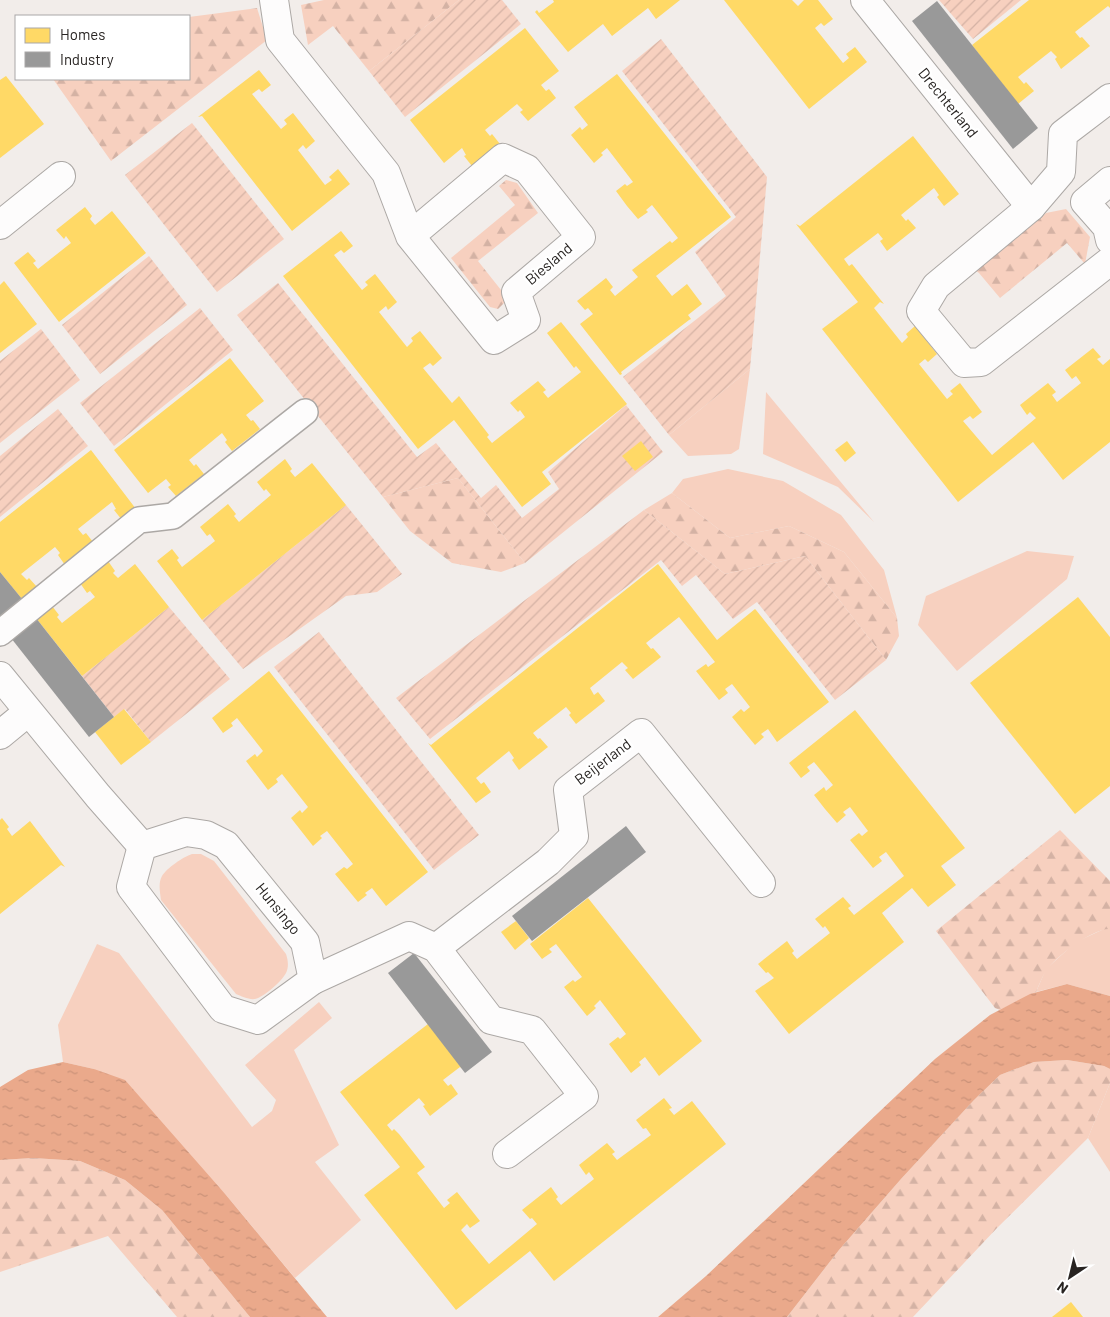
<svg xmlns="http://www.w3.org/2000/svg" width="1110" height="1317" viewBox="0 0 1110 1317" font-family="Barlow,sans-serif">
	<defs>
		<pattern id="forest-firs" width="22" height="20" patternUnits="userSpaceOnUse" patternTransform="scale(1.25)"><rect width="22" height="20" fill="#f7d0bf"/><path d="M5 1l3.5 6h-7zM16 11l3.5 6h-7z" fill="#d4b2a4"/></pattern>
		<pattern id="garden-furrows" width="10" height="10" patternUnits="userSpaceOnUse" patternTransform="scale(1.25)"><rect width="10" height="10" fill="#f7d0bf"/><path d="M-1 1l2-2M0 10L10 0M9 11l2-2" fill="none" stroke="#d4b2a4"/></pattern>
		<pattern id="water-ripples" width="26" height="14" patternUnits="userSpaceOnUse" patternTransform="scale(1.25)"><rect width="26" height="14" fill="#eaa98b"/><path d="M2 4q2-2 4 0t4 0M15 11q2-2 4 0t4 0" fill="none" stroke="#c99178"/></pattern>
	</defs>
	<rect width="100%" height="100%" fill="#f2edea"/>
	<g fill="#f7d0bf">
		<path d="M750,369L739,449L731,454L688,456L669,435Z"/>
		<path d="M766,392L874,522L838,487L763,454Z"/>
		<path d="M728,469L783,481L841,515L884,570L897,618L844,552L789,526L730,538L672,493L683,479Z"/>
		<path d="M1027,551L1074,556L1067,579L957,671L918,625L926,596Z"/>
		<path d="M192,854H201L214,861L286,954C288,960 289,967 286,973C282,981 264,997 255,999C249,1000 241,996 236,994L161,900C160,892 158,883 162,876C167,868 183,857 192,854Z"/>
		<path d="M1104,929H1110V996L1067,984L1036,992L1046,969L1076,942Z"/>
		<path d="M97,944L119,953L252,1127L272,1111L276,1100L245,1065L319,1002L332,1018L294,1050L339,1145L315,1162L361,1220L295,1278L226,1195L94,1069L63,1062L58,1025Z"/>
		<path d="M1110,1083V1172L1088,1138Z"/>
	</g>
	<g fill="url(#forest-firs)">
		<path d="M324,0H459L369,71L333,26L308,45L301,5Z"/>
		<path d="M257,8L267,40L111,161L53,79H189V17Z"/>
		<path d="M506,180L517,183L538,213L478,261L505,295L504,303L498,309L490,307L451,258L515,205L499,186Z"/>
		<path d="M1066,209L1090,237L1085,264L1067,243L1000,298L979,273L976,271L1046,213Z"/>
		<path d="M458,478L525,563L501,572L452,563L410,531L383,497Z"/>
		<path d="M672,493L730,538L789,526L844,552L897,618L899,636L886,660L805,556L725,574L644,510Z"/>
		<path d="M1060,830L1110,881V929C1093,928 1055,957 1046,971C1042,977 1039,985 1036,992L1000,1010L995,1008L936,931Z"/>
		<path d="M1067,1060L1104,1066L1110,1069V1083L1088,1138L997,1228L913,1317H787L839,1250L901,1179L974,1100L1000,1075L1034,1062Z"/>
		<path d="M33,1158L80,1161L125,1180L162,1210L250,1317H177L108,1236L0,1272V1160Z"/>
	</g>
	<g fill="url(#garden-furrows)">
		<path d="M459,0H502L521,24L405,117L369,71Z"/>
		<path d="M939,0H1021L973,39Z"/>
		<path d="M661,39L767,177L750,369L669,435L623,377L726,296L695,252L736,217L622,71Z"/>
		<path d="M192,123L284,239L217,292L125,175Z"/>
		<path d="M149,256L187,305L100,374L62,325Z"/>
		<path d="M278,283L417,457L436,443L481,498L496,485L522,518L559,489L548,472L626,405L663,452L525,563L458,478L383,497L237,315Z"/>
		<path d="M200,308L233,350L114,446L80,403Z"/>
		<path d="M41,329L80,380L0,443V361Z"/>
		<path d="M58,409L88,446L0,517V456Z"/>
		<path d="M346,505L402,574L377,592L346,596L243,669L202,620Z"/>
		<path d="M644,510L725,574L805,556L886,660L835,700L757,602L733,619L696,575L682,586L661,560L430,739L396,698Z"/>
		<path d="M169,607L230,679L151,742L125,709L114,717L82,676Z"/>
		<path d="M319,632L479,835L434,870L274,667Z"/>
	</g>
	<g fill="url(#water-ripples)">
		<path d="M1067,984L1110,996V1069L1104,1066L1067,1060L1034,1062L1000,1075L974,1100L901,1179L839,1250L787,1317H658L706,1276L935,1059L990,1015L1030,994Z"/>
		<path d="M63,1062L94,1069L125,1080L226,1195L327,1317H250L162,1210L125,1180L80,1161L33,1158L0,1160V1087L28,1070Z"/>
	</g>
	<g fill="#ffd966">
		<path d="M553,0H680L656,19L648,8L612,36L603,24L568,52L535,12L537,10L539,13L554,2Z"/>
		<path d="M724,0H792L798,6L804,0H818L833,19L824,26L821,23L815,28L843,63L849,58L846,54L855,47L867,62L809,109Z"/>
		<path d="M1029,0H1110V8L1108,6L1075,32L1080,38L1082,37L1090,46L1061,69L1055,59L1057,57L1051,51L1018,77L1024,84L1026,82L1034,91L1018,104L972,45Z"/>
		<path d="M525,28L559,71L541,85L546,91L549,89L556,98L528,121L520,112L523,110L517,104L485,130L490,136L492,134L500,144L472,166L464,156L466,155L462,148L444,163L410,120Z"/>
		<path d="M259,70L271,85L262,92L259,89L252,94L281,129L287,124L284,120L293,113L315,141L306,149L303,145L298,150L325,185L332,180L329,177L338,169L350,184L292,231L202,116L198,117Z"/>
		<path d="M617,74L731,217L656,276L672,296L687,284L702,304L688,315L691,319L689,320L621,372L622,374L620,375L580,324L593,314L588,308L585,310L577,301L606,278L613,287L610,290L615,296L638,277L632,270L670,241L672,243L678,238L652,205L646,210L648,212L638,219L627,206L616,191L625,184L627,186L633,182L607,148L601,153L603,155L594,163L571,135L580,127L582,130L588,125L574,107Z"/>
		<path d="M6,76L44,124L0,158V80Z"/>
		<path d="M913,136L959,194L944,206L937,197L939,195L934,188L901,215L906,221L908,219L916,228L887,251L880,241L883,239L878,233L844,259L849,266L852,264L884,304L880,302L874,308L902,343L908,337L906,334L915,326L937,354L928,362L925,359L919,364L947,399L953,394L950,391L960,383L982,412L973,419L970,416L963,421L992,455L1036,418L1030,412L1027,415L1020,405L1048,383L1056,392L1052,395L1057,402L1081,383L1076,376L1072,379L1065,370L1093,348L1101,357L1097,359L1103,365L1110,359V442L1063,480L1033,442L958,502L822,329L858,302L796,224L800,226Z"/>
		<path d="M85,207L92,216L90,219L95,225L112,211L146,253L59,322L14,263L28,252L36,261L33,263L38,269L71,243L66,236L64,239L56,230Z"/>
		<path d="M341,231L353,246L344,253L341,250L334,255L362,290L368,285L365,282L375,274L397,302L388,310L386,306L379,312L407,347L413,341L411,338L420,331L442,358L433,366L430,363L423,368L452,403L459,396L489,435L487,437L492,443L525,417L520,410L518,412L510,403L538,381L546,390L543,392L548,398L581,372L576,366L574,368L547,333L561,322L627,404L542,472L551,484L522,507L454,420L418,449L283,276Z"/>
		<path d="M4,281L37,324L0,353V285Z"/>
		<path d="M230,358L264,401L246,415L251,421L253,420L260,429L232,451L225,442L227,440L222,433L205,447L189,460L194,466L196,464L204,474L176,496L168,487L171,485L166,479L148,493L114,450Z"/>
		<path d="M641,441L653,457L635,471L622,456Z"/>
		<path d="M847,441L856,453L845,462L835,450Z"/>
		<path d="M91,450L136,509L122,520L114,510L116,509L112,502L78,529L83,535L86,533L93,542L65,565L58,555L60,553L55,547L21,574L27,580L29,578L37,587L22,599L0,572V522Z"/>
		<path d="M285,459L292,469L290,471L295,477L312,463L346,505L202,620L157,561L172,549L179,558L177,560L182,567L215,541L210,534L207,536L200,527L228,504L236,514L234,516L239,522L271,495L266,489L264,491L257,482Z"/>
		<path d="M108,561L115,571L113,573L118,578L135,564L169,607L82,676L36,618L52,606L59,615L57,617L62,623L95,597L90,591L87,593L80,583Z"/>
		<path d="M658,564L717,640L755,609L756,610L829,702L777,742L768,729L761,734L764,737L755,745L732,717L741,709L744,712L750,707L732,684L725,689L728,693L719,700L696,671L706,664L708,667L715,662L679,617L646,643L651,649L653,648L661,657L633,679L625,670L628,668L622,662L590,688L594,695L598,692L605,701L590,713L576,724L569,715L571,713L566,707L533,733L538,739L540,738L548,747L519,770L512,760L514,758L509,751L476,778L481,784L484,782L491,792L476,803L428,743L431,745Z"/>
		<path d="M1078,597L1110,637V786L1075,814L970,683Z"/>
		<path d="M269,671L428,872L386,906L372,888L365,893L367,895L358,902L335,874L344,867L347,869L353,864L327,831L320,836L322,838L313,846L291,818L300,810L302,813L308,807L282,774L276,779L278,782L268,790L246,761L255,754L257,757L263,751L237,718L231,723L233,726L223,733L212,718Z"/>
		<path d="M124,709L151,742L121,765L95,732Z"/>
		<path d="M855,710L965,848L941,866L956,885L928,907L912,888L882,913L904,942L789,1034L755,991L774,978L768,972L766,973L758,964L787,941L794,951L792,953L797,959L830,933L825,926L823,928L815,919L843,897L851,906L848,908L854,915L904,876L886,852L879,857L882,861L873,868L850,840L859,833L862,836L868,831L850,807L843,812L846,815L837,823L825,809L814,795L824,787L826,791L833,785L814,762L807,767L810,771L801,778L789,763Z"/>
		<path d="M2,818L9,827L7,829L12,836L30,821L65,867L61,865L0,914V820Z"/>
		<path d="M588,898L702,1041L659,1076L645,1057L639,1062L641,1065L631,1073L609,1044L618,1037L620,1039L626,1034L600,1000L594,1006L596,1008L587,1016L564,987L573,980L575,982L582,977L556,944L549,949L552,952L542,959L530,944Z"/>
		<path d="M516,921L529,938L515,950L501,932Z"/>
		<path d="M428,1024L463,1069L460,1067L443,1080L448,1086L451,1084L458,1094L430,1116L423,1106L425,1105L419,1098L387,1125L392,1131L394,1129L399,1134L425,1167L417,1173L444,1208L450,1203L447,1200L457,1192L480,1221L470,1228L467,1224L461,1230L489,1264L537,1224L532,1218L530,1219L522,1210L551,1187L558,1197L556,1199L561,1205L594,1179L589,1172L586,1175L579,1165L607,1143L615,1152L612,1154L617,1160L651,1135L646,1128L643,1129L636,1120L664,1098L672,1108L669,1109L674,1115L692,1101L726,1144L554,1281L530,1251L456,1310L364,1195L400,1167L340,1092Z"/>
		<path d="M1071,1302L1083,1317H1052Z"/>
	</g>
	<g fill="#999">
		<path d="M937,1L1038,128L1013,149L912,21Z"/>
		<path d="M0,572L22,599L0,617Z"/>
		<path d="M36,618L114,717L89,737L11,638Z"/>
		<path d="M626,826L646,852L532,941L512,916Z"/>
		<path d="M414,953L492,1052L465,1073L388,973Z"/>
	</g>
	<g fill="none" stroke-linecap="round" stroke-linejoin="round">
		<g stroke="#aca8a5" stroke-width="28">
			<path id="pedestrian" d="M0,633L139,520L173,516L305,412"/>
		</g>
		<g stroke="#aca8a5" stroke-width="30">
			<g id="minor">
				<path d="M274,0L280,40L386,173L410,236L494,340L526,320L516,292L581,237L527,169L503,158L410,236"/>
				<path d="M865,0L1031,207"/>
				<path d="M1110,98L1063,134L1061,172L1031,207L936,286L921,311L964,363L981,362L1110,261"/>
				<path d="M1110,181L1085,202L1107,227L1110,240"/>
				<path d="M0,225L61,176"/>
				<path d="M0,676L98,796L142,846"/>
				<path d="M0,735L28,712"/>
				<path d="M186,832L206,835L226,845L305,942L313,980L258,1020L223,1009L131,887L142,846Z"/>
				<path d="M436,948L548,862L574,836L568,790L641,733L761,883"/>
				<path d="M313,980L409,936L436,948L491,1020L532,1030L584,1096L507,1154"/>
			</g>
		</g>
		<use href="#pedestrian" stroke="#fdfcfc" stroke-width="25"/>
		<use href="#minor" stroke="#fdfcfc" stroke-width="28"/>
	</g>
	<g text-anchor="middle" stroke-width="5" stroke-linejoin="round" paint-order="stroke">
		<g font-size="15" fill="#282422" stroke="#fff">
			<text transform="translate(948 103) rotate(51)" y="5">Drechterland</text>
			<text transform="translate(549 264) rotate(-40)" y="5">Biesland</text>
			<text transform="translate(603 762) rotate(-37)" y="5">Beijerland</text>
			<text transform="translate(278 909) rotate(51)" y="5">Hunsingo</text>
		</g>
	</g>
	<rect x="15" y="15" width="175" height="65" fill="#ffffff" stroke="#a9a7a7"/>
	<rect x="25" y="28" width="25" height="15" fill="#ffd966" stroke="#a9a7a7"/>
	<text x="60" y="40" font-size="15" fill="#282422">Homes</text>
	<rect x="25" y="52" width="25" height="15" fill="#999999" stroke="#a9a7a7"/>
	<text x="60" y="65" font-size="15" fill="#282422">Industry</text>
	<g transform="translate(1070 1277) rotate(215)" stroke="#ffffff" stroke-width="4" paint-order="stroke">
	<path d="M0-4L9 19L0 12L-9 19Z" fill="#282422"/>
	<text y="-8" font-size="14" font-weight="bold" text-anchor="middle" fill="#282422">N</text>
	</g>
</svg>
